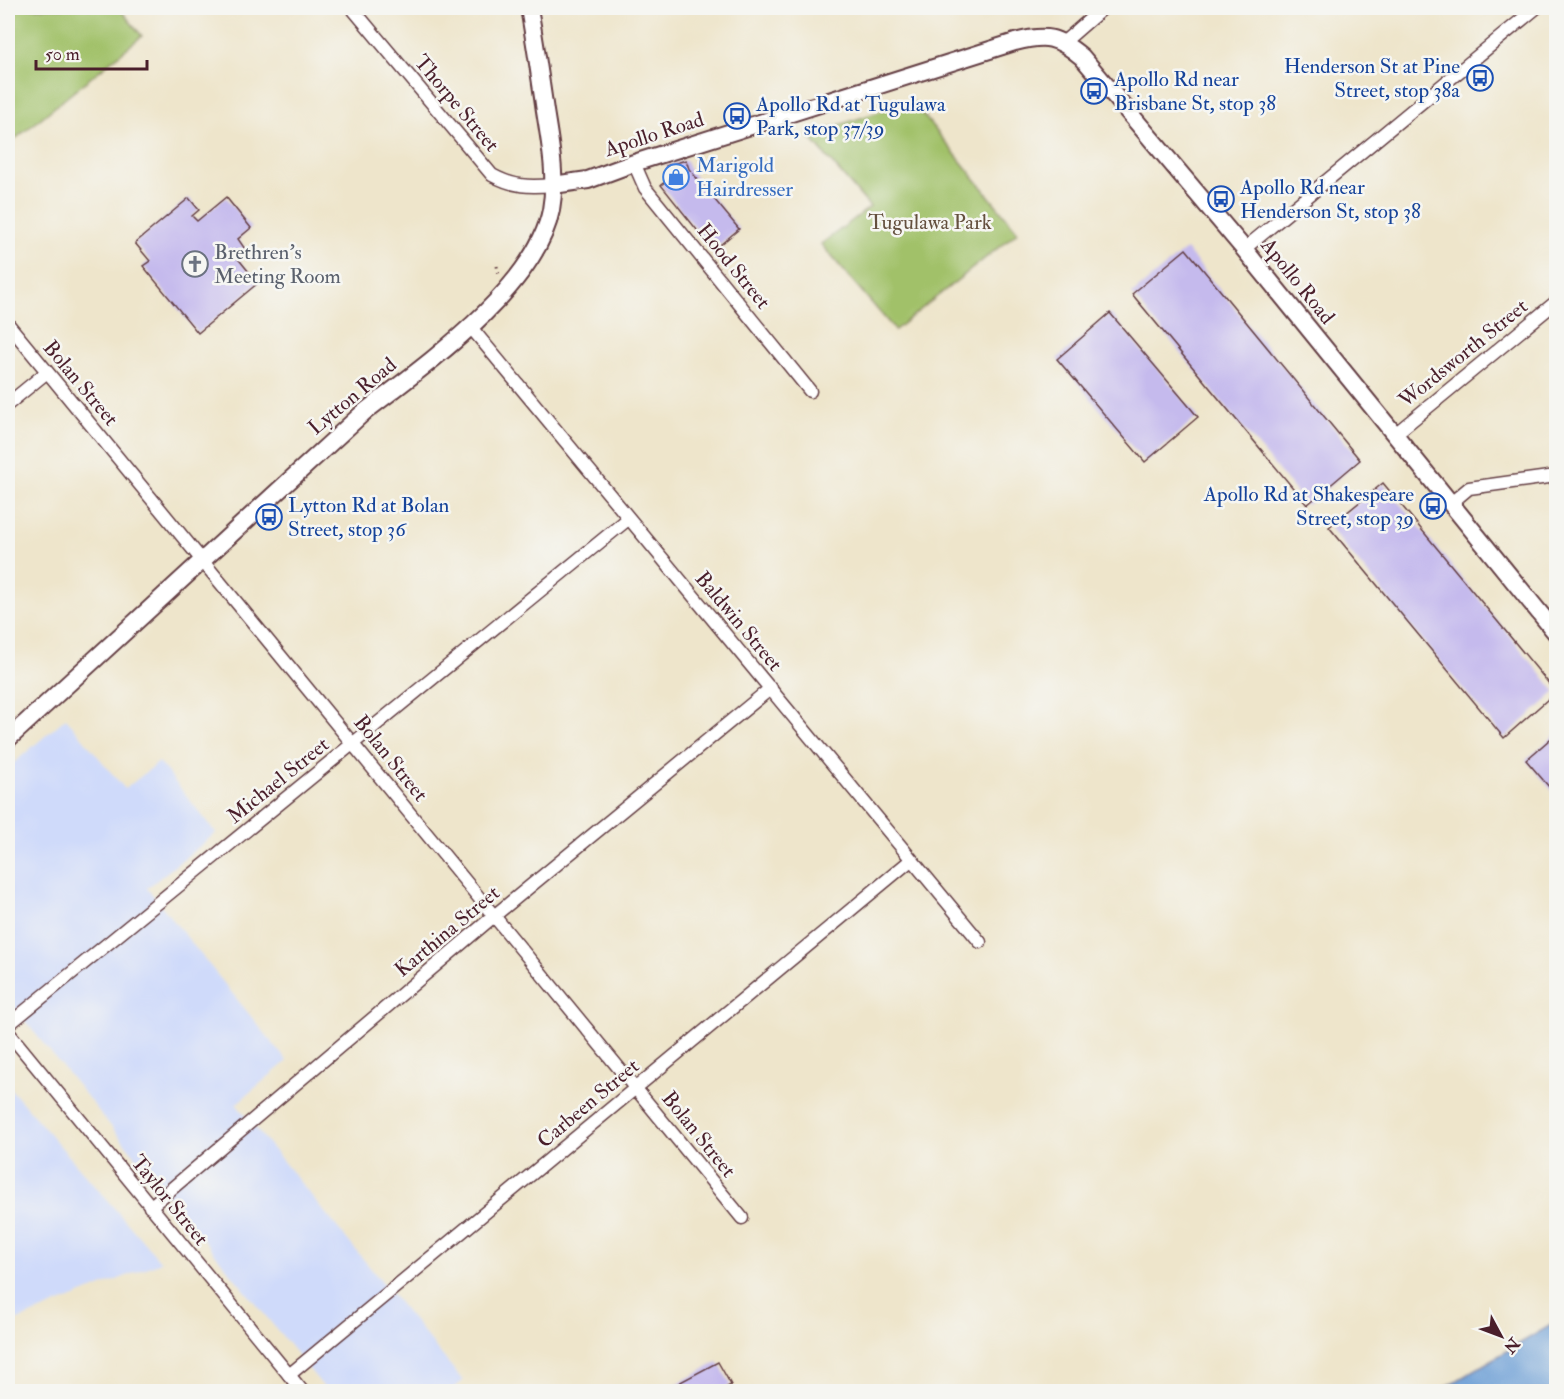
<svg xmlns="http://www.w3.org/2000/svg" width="1564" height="1399" viewBox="0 0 1564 1399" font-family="'IM FELL Double Pica',serif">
	<rect width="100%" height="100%" fill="#f6f6f2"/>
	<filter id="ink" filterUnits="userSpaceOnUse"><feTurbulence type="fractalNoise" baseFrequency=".0167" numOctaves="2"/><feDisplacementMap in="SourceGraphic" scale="12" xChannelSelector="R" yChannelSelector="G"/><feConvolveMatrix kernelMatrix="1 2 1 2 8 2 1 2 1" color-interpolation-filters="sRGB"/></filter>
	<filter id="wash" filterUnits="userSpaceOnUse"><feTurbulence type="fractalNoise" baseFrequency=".008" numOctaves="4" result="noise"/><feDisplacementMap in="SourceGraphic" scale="24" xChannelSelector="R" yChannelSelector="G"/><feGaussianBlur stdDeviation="1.35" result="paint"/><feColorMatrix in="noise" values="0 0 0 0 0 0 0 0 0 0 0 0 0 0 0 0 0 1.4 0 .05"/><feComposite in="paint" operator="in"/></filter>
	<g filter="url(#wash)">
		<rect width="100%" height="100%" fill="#eee5cb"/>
		<g fill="#cfdafa">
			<path d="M66,718L125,789L159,762L216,833L147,888L287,1061L236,1104L463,1381L450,1391H327L8,1000V768Z"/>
			<path d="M8,1086L161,1262L8,1324Z"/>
		</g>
		<g fill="#a1c169" stroke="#76704a" stroke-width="1.5">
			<path d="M8,8H119L142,36L8,145Z"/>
			<path d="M912,101L1018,232L895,330L821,244L870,207L808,135Z"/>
		</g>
		<path fill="#6a9dd5" stroke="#5a5e80" stroke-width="1.5" d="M1556,1322V1391H1439Z"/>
		<g id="blocks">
			<g fill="#c5baed">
				<path d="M686,160L689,169L739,229L720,245H709L661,185L670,178L666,166Z"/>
				<path d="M226,197L251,228L238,239L245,249L236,256L258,283L198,333L143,266L150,261L135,243L189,198L199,210L192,216L197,221Z"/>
				<path d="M1186,249L1360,460L1307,505L1132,294Z"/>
				<path d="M1110,313L1198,417L1145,462L1057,359Z"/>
				<path d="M1383,483L1556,692L1504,738L1329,527Z"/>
				<path d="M1556,734V795L1526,760Z"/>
				<path d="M718,1362L731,1385L718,1392H676L673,1386Z"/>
			</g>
		</g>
	</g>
	<g filter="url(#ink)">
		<use href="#blocks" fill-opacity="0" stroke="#633d43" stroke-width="1.5"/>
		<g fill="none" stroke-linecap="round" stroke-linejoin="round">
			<g stroke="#633d43" stroke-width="15">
				<g id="street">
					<path d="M352,8L492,175C514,187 529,187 553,185"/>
					<path d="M1064,42L1103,8"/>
					<path d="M634,163L645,188L810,391"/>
					<path d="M1244,249L1536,8"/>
					<path d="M8,324L742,1218"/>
					<path d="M469,325L980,942"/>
					<path d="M8,404L47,372"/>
					<path d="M1394,435L1556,302"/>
					<path d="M1450,504L1469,488L1556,476"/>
					<path d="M8,1025L628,519"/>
					<path d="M8,1032L303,1392"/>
					<path d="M150,1207L494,916L771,688"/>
					<path d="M289,1375L911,860"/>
				</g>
			</g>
			<g stroke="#633d43" stroke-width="20">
				<g id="secondary">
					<path d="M553,185L588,180L634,163L1015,42C1046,34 1057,36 1082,57L1244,249L1556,633"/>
					<path d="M8,739L363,413C424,366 536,288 551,210C557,177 550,143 545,111C540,76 535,42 529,8"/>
				</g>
			</g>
			<path stroke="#633d43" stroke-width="3" stroke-dasharray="1.5 4.5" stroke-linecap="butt" d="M497,266L499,275"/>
			<use href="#street" stroke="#fff" stroke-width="12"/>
			<use href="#secondary" stroke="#fff" stroke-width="16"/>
		</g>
	</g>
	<defs>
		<g id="bus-ring" transform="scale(1.35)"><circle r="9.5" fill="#f6f6f2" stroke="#1a4fb4" stroke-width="1.5"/><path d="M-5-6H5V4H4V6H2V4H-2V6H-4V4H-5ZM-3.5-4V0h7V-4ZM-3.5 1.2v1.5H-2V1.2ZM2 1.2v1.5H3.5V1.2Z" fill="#1a4fb4"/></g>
		<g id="shop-ring" transform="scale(1.35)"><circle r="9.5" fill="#f6f6f2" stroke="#3f7fe0" stroke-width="1.5"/><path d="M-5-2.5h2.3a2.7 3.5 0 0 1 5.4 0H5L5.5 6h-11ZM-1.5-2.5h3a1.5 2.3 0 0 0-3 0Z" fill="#3f7fe0"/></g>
		<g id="church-ring" transform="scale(1.35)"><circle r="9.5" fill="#f6f6f2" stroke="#6b7280" stroke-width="1.5"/><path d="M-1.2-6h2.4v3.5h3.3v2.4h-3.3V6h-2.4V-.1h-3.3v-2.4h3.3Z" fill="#6b7280"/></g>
	</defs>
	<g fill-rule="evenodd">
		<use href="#bus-ring" x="1480" y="78"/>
		<use href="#bus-ring" x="1094" y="91"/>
		<use href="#bus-ring" x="737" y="116"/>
		<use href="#shop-ring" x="676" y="177"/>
		<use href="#bus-ring" x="1221" y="199"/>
		<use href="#church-ring" x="195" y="264"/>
		<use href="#bus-ring" x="1433" y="506"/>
		<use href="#bus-ring" x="269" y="517"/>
	</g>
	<g text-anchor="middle" stroke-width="5" stroke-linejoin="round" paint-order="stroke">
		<g font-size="21" fill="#164399" stroke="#f6f6f2" text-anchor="start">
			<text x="1460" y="73" text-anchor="end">Henderson St at Pine<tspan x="1460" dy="24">Street, stop 38a</tspan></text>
			<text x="1114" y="86">Apollo Rd near<tspan x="1114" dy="24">Brisbane St, stop 38</tspan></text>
			<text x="756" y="111">Apollo Rd at Tugulawa<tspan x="756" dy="24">Park, stop 37/39</tspan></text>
			<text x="1240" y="194">Apollo Rd near<tspan x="1240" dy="24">Henderson St, stop 38</tspan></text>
			<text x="1414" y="501" text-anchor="end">Apollo Rd at Shakespeare<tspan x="1414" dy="24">Street, stop 39</tspan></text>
			<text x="288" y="512">Lytton Rd at Bolan<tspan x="288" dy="24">Street, stop 36</tspan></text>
		</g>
		<g font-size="21" fill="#4a1f2b" stroke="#f6f6f2">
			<text transform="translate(457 103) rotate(50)" y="7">Thorpe Street</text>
			<text transform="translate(654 134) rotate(-18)" y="7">Apollo Road</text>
			<text transform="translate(734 266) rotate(51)" y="7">Hood Street</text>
			<text transform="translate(1298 281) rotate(51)" y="7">Apollo Road</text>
			<text transform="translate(1463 353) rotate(-39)" y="7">Wordsworth Street</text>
			<text transform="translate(81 383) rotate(50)" y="7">Bolan Street</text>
			<text transform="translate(352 396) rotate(-40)" y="7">Lytton Road</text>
			<text transform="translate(739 621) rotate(50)" y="7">Baldwin Street</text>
			<text transform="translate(391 758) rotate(51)" y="7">Bolan Street</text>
			<text transform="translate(278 780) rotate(-39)" y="7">Michael Street</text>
			<text transform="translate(447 931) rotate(-40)" y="7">Karthina Street</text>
			<text transform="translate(588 1103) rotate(-40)" y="7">Carbeen Street</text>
			<text transform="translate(699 1134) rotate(51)" y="7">Bolan Street</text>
			<text transform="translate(170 1200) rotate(51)" y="7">Taylor Street</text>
		</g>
		<g font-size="21" fill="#366cbe" stroke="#f6f6f2" text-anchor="start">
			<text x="696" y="172">Marigold<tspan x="696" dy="24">Hairdresser</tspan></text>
		</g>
		<g font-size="21" fill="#64503e" stroke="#f6f6f2">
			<text x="930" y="229">Tugulawa Park</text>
		</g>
		<g font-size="21" fill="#5b616d" stroke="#f6f6f2" text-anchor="start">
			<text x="214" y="259">Brethren's<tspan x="214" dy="24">Meeting Room</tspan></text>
		</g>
	</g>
	<rect width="1564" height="1399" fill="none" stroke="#f6f6f2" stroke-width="30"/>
	<g transform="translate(1501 1336) rotate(131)" stroke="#f6f6f2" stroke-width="4.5" paint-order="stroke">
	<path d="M0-4.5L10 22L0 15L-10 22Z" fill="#4a1f2b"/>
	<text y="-9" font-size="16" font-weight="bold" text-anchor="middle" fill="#4a1f2b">N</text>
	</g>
	<path d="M36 60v9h111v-9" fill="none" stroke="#4a1f2b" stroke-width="3"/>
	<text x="45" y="60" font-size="18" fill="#4a1f2b" stroke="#f6f6f2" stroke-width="4.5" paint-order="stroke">50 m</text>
</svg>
